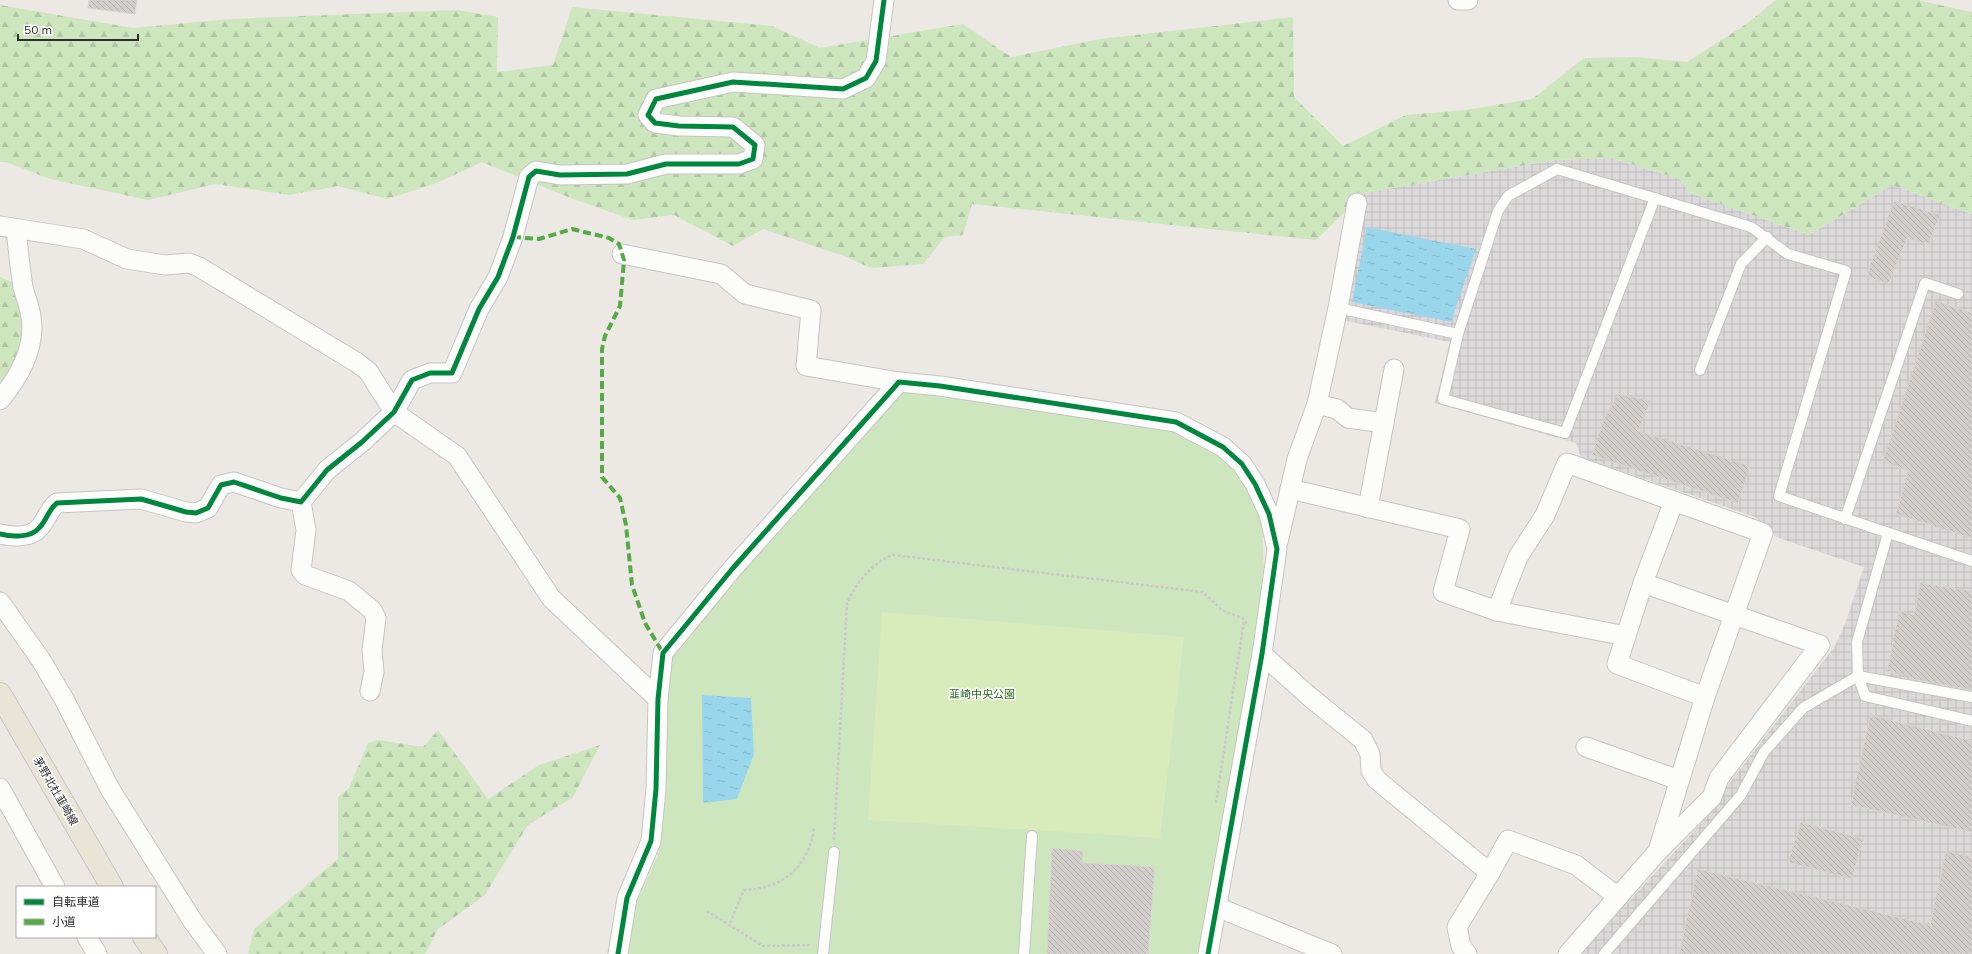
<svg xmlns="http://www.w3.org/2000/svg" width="1972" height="954" viewBox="0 0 1972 954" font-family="Mulish,'Noto Sans JP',sans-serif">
	<defs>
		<pattern id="industrial-grid" width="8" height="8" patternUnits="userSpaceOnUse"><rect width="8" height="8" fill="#dcd9db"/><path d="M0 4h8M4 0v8" fill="none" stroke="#bdbbbc"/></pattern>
		<pattern id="forest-firs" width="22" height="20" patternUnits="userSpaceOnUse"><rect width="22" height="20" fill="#cee6be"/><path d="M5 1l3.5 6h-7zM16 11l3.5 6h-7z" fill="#b1c6a4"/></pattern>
		<pattern id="water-ripples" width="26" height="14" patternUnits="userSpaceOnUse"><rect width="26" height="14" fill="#99d6ec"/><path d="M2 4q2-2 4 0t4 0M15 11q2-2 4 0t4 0" fill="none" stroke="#84b8cb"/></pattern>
		<pattern id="building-back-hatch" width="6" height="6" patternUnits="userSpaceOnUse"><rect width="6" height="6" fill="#d1cecb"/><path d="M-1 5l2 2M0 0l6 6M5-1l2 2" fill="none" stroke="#b4b1af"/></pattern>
	</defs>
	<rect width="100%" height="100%" fill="#ece8e4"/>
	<path fill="url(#industrial-grid)" d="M1611,158L1680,179L1690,193L1809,235L1892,185L1972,214V954H1580L1717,806L1727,786L1835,646L1846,621L1864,567L1776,537L1755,517L1581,457L1576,443L1435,403L1450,342L1342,320L1364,193L1555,160Z"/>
	<g fill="url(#forest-firs)">
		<path d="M1776,0H1917L1972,12V214L1892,185L1809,235L1690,193L1680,179L1611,158L1555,160L1364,193L1316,240L972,204L963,235L945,237L923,264L871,268L844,256L763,229L733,246L674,215L633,220L568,197L482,162L437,183L387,199L338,186L289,195L215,184L148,200L50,179L6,162H0V5L133,28L230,19L457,10L498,17L497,72L553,65L572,7L772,26L820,48L963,24L1011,57L1100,39L1293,17L1294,97L1343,146L1406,115L1465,110L1532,99L1584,58L1636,57L1687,62L1745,25Z"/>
		<path d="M0,277L23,287L32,317L0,400Z"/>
		<path d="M438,730L488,799L539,765L600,745L573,797L528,825L484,896L438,929L425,954H248L254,929L338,859V797L349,788L368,743L378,740L423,747Z"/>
	</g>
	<path fill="#cee6be" d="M900,392L1016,406L1173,430L1216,452L1236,472L1252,498L1262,526L1264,570L1243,716L1199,954H625L635,906L659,852L665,703L670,657L759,553Z"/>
	<path fill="#d9eabb" d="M882,612L1184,637L1160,838L868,820Z"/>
	<g fill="url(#water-ripples)">
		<path d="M1367,227L1476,249L1451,322L1352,302Z"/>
		<path d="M702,695L751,698L754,754L737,799L703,803Z"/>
	</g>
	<g fill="url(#building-back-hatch)" stroke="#d7d4d0">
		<path d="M89,0H137L135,14L88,8Z"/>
		<path d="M1894,201L1940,215L1928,245L1907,238L1889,283L1866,277Z"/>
		<path d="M1936,301L1972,313V538L1896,514L1908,471L1883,461Z"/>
		<path d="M1618,394L1650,401L1638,431L1750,466L1738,503L1592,455L1604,419Z"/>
		<path d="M1920,583L1972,591V690L1907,678L1905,675L1887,671L1899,611L1914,615Z"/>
		<path d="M1870,715L1972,741V832L1851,805Z"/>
		<path d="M1801,822L1863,839L1852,879L1788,862Z"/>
		<path d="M1052,848L1083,851L1082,863L1155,867L1148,954H1047Z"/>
		<path d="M1946,851L1972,857V954H1679L1698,869L1930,925Z"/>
	</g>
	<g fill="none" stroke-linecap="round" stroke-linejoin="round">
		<g stroke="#c5c4c5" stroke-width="12">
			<g id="service">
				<path d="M1655,198L1565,433L1443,399L1458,334L1498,211L1508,196L1557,169L1751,227L1788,254L1846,271L1779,496L1972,561"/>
				<path d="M1338,308L1458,334"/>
				<path d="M1700,370L1741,264L1767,237"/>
				<path d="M1845,519L1925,283L1958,294"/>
				<path d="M1888,533L1857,642L1858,676L1865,696L1972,721"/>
				<path d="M823,954L834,852"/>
				<path d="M1024,954L1032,836"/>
				<path d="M1604,954L1741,795L1764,752L1803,708L1858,676L1972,697"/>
			</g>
		</g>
		<g stroke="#c5c4c5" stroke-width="21">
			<g id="minor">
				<path d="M1458,0H1468"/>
				<path d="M0,226L83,239L127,259L165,265L189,263L199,267L356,362L368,371L394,412L457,456L551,598L658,699"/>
				<path d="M622,254L721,274L745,294L811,310L806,366L899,382"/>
				<path d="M0,400C19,377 36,348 31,317C30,306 25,297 23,287C20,268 18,248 16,229"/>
				<path d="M1317,404L1337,409L1348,418L1384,423"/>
				<path d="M1290,489L1460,529L1443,592L1497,611L1626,636"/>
				<path d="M301,502L306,530L301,570L305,575L349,591L372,610L376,618L372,650L374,672L370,691"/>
				<path d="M1368,508L1394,369"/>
				<path d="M0,534C11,537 31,538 39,528C47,520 48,510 57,503L141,499L186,512L196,513L208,508L221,485L234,482L281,498L301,502L327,470L362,442L394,412L412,380L430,373H452L479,309L498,277L513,237L529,177L536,171L560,175L627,174L666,164H739L753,159L755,145L733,127L679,126L655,123L648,115L656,99L733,82L843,89L866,78L876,61L884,0"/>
				<path d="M1278,542L1297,459L1317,404L1338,308L1357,203"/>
				<path d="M1643,583L1674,501"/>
				<path d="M0,602L41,660L64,699L110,789L192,920L217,954"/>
				<path d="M1497,611L1518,557L1545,515L1567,463L1763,533L1705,697L1658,851L1568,954"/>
				<path d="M1262,654L1310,697L1363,740L1370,754L1371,771L1377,780L1490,873"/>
				<path d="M1586,747L1679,780"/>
				<path d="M0,788L55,887"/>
				<path d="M1660,849L1712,797L1719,778L1820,645L1643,583L1617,664L1705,697"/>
				<path d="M1217,907L1332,954"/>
				<path d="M87,937L97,954"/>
				<path d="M618,954L627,898L651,841L656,789L658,699L663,653L733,568L899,382L940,386L1176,422L1223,447L1242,464L1255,484L1269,514L1277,549L1262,654L1208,954"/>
				<path d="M1467,954L1461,946L1457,927L1490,873L1508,840L1576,865L1618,897"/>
			</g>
		</g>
		<g stroke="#c6c5c4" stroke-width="24">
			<g id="primary">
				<path d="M0,694L112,887"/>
				<path d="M144,937L156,954"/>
			</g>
		</g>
		<g stroke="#c9c9c8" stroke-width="2.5" stroke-dasharray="3 2" stroke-linecap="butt">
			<path d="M1216,803L1244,620"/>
			<path d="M834,840L847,603C857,582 871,563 893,555L1203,592L1222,610L1244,619L1248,626"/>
			<path d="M707,911L763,946L812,945"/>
			<path d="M730,923L744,890C783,889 810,865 814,827"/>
		</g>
		<use href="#service" stroke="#fcfcfb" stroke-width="10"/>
		<use href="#minor" stroke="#fcfcfb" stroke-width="19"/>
		<use href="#primary" stroke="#e8e4d6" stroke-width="22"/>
		<path stroke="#54ab44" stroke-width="4" stroke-dasharray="8 4" stroke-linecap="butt" d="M513,237L539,239L572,229L609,238L619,244L624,260L620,306L605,336L602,349V477L620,498L626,525L632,585L645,623L663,653"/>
		<g stroke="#fff" stroke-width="8">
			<g id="cycleway">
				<path d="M0,534C11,537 31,538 39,528C47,520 48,510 57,503L141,499L186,512L196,513L208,508L221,485L234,482L281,498L301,502L327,470L362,442L394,412L412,380L430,373H452L479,309L498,277L513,237L529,177L536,171L560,175L627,174L666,164H739L753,159L755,145L733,127L679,126L655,123L648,115L656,99L733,82L843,89L866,78L876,61L884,0"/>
				<path d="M618,954L627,898L651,841L656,789L658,699L663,653L733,568L899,382L940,386L1176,422L1223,447L1242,464L1255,484L1269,514L1277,549L1262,654L1208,954"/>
			</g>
		</g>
		<use href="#cycleway" stroke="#00873e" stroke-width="5"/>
	</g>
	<g text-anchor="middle" stroke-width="3" stroke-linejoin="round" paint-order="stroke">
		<g font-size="11" fill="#2c6e1b" stroke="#fff">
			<text x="982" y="698">韮崎中央公園</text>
		</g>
		<g font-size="11" fill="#2e2e2e" stroke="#fff">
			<text transform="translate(56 791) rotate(60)" y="4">茅野北杜韮崎線</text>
		</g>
	</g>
	<rect x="16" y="886" width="140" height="52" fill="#ffffff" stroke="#ababab"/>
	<rect x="24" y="899" width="20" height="6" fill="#00873e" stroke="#ababab"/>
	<text x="52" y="906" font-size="12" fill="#2e2e2e">自転車道</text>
	<rect x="24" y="919" width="20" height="6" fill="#54ab44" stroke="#ababab"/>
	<text x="52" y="926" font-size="12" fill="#2e2e2e">小道</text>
	<path d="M18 34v6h120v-6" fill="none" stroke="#2e2e2e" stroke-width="2"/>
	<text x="24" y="34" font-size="12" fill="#2e2e2e" stroke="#ffffff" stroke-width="3" paint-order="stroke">50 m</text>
</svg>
